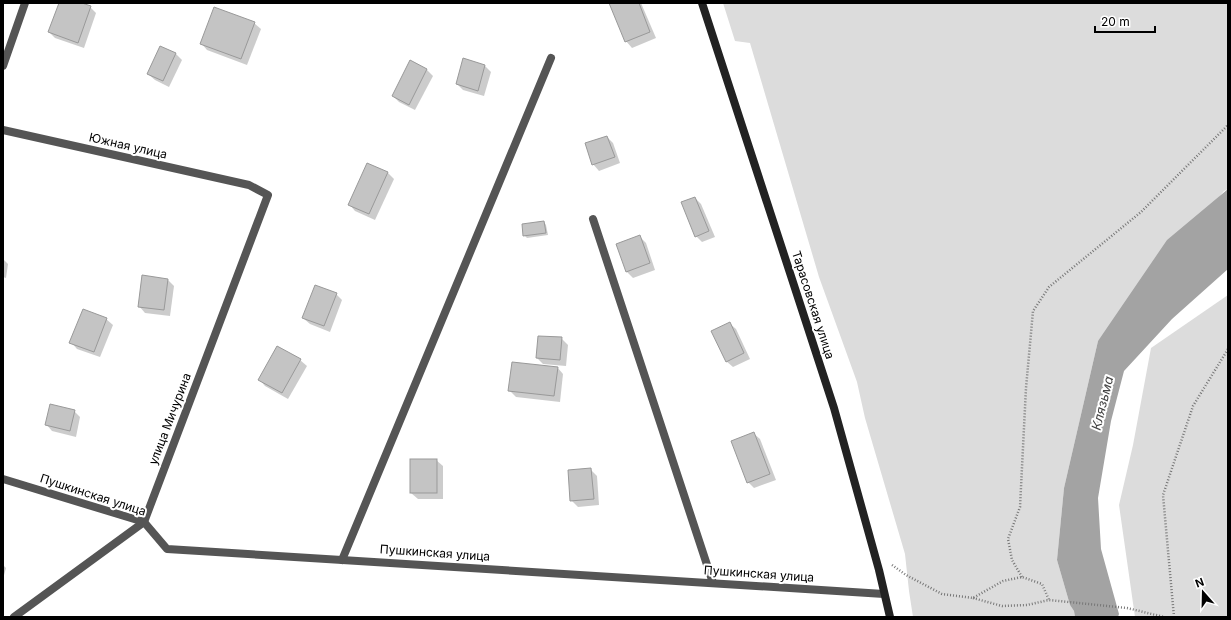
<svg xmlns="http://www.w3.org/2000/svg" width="1231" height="620" viewBox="0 0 1231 620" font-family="Inter,sans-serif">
	<rect width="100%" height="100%" fill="#fff"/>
	<g fill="#dcdcdc">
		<path d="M723,3H1228V189L1224,191L1098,341L1064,488L1057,560L1070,605L1074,611L1075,617H913L909,591L905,554L865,418L857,382L819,277L750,43L735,41Z"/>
		<path d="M1228,295V617H1135L1119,505L1133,445L1151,348Z"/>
	</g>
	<path fill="#a3a3a3" d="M1228,189V269L1172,319L1124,371L1111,421L1098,498L1101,549L1119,614L1118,617H1075L1074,611L1070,605L1057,560L1064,488L1098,341L1167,240Z"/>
	<g fill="#0003">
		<path d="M60,3H79L90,7L96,13L84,48L55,38L49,32Z"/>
		<path d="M610,3H641L656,38L632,48L626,41Z"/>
		<path d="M254,23L261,29L247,65L207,50L201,43Z"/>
		<path d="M176,54L182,60L169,87L155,80L148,74Z"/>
		<path d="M464,59L485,66L491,72L484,96L463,90L457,84Z"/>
		<path d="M427,70L433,76L415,110L399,102L393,96Z"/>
		<path d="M607,137L613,143L620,163L599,171L593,164Z"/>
		<path d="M368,164L388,173L394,179L375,220L355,211L349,204Z"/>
		<path d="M695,198L701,204L715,237L702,242L696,236Z"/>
		<path d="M544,222L546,225L548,235L527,238L524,235Z"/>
		<path d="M640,237L646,243L655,270L633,278L626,271Z"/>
		<path d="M3,259L8,264L6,278L3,277Z"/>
		<path d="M168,280L174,286L170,316L145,313L139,306Z"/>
		<path d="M336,294L342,300L330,332L310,324L303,318Z"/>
		<path d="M106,319L113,325L100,357L77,349L71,342Z"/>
		<path d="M729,323L736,329L750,359L733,367L726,361Z"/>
		<path d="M561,338L568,345L566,366L543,364L537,358Z"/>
		<path d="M278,347L300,360L307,366L288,399L265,386L259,379Z"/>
		<path d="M557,367L563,374L560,402L516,397L510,391Z"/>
		<path d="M74,411L80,417L76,437L52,431L46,424Z"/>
		<path d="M753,433L760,439L776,480L754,488L748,482Z"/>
		<path d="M436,460L443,466V499H418L411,493Z"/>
		<path d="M591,470L597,476L599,505L578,507L571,500Z"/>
		<path d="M3,565L6,568L3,579Z"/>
	</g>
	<g fill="#c4c4c4" stroke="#999">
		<path d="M59,3H82L91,6L78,43L48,32Z"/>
		<path d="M609,3H639L650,32L625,42Z"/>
		<path d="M214,7L255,22L241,59L200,44Z"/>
		<path d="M160,46L176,53L163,81L147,74Z"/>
		<path d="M463,58L485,65L478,91L456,84Z"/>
		<path d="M410,60L427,69L409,105L392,96Z"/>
		<path d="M607,136L615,157L592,165L585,143Z"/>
		<path d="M367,163L388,172L369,214L348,205Z"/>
		<path d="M695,197L709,231L695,237L681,202Z"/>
		<path d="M544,221L546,233L523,236L522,224Z"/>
		<path d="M640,235L650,263L626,272L616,244Z"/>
		<path d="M142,275L168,279L164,310L138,307Z"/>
		<path d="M315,285L337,293L324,326L302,318Z"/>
		<path d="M83,309L107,318L94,352L69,343Z"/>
		<path d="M730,322L744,353L726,362L711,331Z"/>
		<path d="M538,336L562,337L560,360L536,358Z"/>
		<path d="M277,346L301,359L282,393L258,380Z"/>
		<path d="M512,362L558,367L554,396L508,391Z"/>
		<path d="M50,404L75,410L70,431L45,425Z"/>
		<path d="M754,432L770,474L747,483L731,441Z"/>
		<rect x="410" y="459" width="27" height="34"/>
		<path d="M591,468L594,499L570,501L568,470Z"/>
	</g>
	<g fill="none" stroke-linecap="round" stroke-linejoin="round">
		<g stroke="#777" stroke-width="2.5" stroke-dasharray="1 2" stroke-linecap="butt">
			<path d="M892,565L906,575L942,594L973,598L1003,581L1022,577L1042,584L1049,600"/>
			<path d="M1022,577L1012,560L1008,539L1020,507L1026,388L1033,311L1049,287L1141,212L1228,125"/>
			<path d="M973,598L1002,606L1027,605L1049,600L1127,608L1164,617"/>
			<path d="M1174,617L1163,495L1193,406L1228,349"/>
		</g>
		<g stroke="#555" stroke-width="8">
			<path d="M593,219L713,583"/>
			<path d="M342,560L551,58"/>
		</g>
		<g stroke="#555" stroke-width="8">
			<path d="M3,66L25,3"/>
			<path d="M3,130L249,185L268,195L144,522L14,617"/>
			<path d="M3,479L144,522L167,549L884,594"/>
		</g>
		<path stroke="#222" stroke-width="8" d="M702,3L834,408L879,570L890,617"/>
	</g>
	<g text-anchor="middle" stroke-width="4" stroke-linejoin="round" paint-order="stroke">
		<g font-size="12" fill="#000" stroke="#fff">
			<text transform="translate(128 146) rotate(13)" y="4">Южная улица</text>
			<text transform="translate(813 305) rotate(72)" y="4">Тарасовская улица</text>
			<text transform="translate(170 419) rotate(-69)" y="4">улица Мичурина</text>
			<text transform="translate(93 495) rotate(18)" y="4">Пушкинская улица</text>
			<text transform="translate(435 553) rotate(4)" y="4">Пушкинская улица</text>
			<text transform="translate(759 574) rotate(4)" y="4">Пушкинская улица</text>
		</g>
		<g font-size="13" font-style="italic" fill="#444" stroke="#fff">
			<text transform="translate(1102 403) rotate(-76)" y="5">Клязьма</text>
		</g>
	</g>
	<rect width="1231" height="620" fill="none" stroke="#000000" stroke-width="8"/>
	<g transform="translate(1203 592) rotate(340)" stroke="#ffffff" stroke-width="3" paint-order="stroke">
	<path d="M0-3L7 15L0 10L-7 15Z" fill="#000000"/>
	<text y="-6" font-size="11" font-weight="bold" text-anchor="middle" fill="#000000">N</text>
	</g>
	<path d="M1095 26v6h60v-6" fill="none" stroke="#000000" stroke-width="2"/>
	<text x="1101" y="26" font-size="12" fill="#000000" stroke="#ffffff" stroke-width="3" paint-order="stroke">20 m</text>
</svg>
